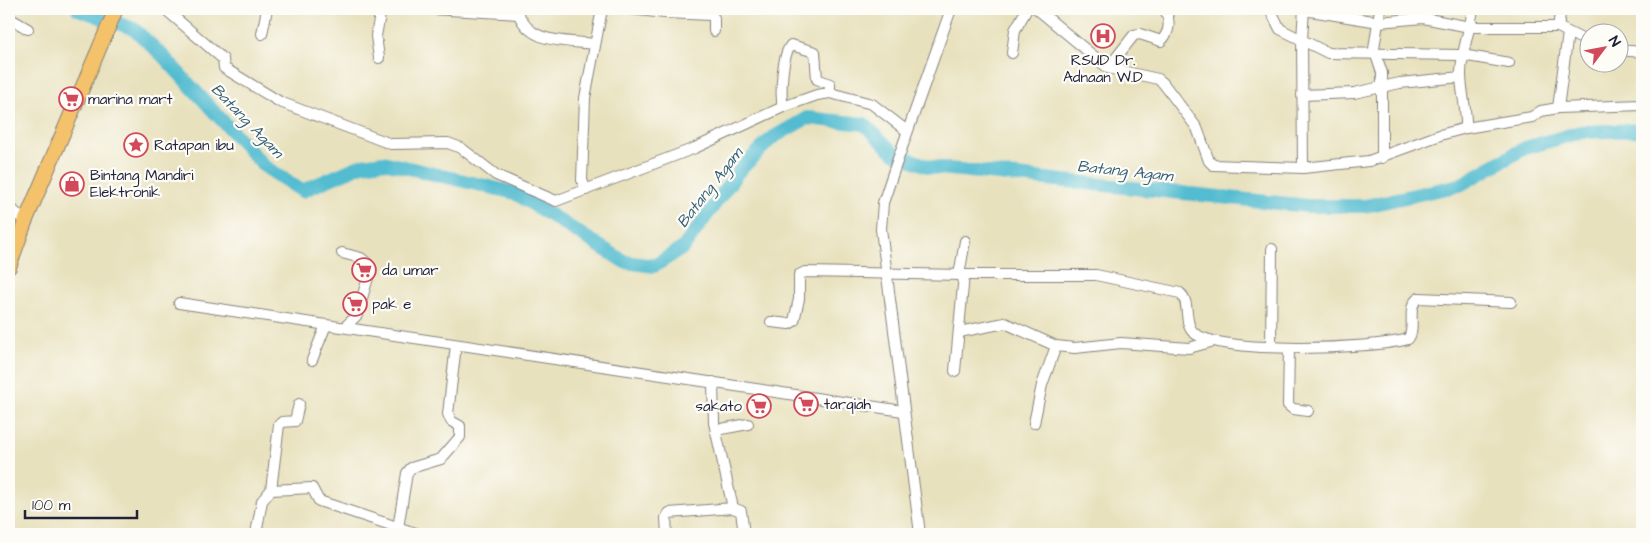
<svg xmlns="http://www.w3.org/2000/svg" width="1651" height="543" viewBox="0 0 1651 543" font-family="'Architects Daughter',sans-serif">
	<rect width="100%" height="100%" fill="#fdfcf7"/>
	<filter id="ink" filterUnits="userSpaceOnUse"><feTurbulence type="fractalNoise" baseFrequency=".02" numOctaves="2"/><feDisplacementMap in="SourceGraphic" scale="10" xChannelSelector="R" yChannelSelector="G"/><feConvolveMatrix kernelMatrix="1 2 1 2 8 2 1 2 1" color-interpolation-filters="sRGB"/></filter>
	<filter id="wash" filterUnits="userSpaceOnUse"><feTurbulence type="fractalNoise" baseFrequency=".0096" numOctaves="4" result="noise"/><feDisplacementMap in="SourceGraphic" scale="20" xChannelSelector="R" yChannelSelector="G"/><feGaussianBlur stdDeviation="1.12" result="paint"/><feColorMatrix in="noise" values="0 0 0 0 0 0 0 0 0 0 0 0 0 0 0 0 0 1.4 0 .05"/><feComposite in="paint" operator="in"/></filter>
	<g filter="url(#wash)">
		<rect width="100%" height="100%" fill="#e8e1bd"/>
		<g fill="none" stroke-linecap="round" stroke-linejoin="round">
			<path stroke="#53bcd0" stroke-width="14" d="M78,9L134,29L163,56L264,166L302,191L362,165L383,162L515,193L625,262L654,266L683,248L738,172L772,138L807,118L864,124L894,153L930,167L1308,206H1365L1460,185L1525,148L1581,132L1642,130"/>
		</g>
	</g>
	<g filter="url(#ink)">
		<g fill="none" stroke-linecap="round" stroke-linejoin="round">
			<g stroke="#85827c" stroke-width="12">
				<g id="minor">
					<path d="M165,9L223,59L224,68L280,102L391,144L448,143L461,148L496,175L556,201L695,148L783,107L817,95L830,93L872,104L907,131"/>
					<path d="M430,9L519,14"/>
					<path d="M517,9C527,45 564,40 595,44"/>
					<path d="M630,9L665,13L711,15L714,18V31"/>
					<path d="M1037,9L1108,68L1158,79L1163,83L1197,128L1209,161L1213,165L1303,168L1369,161L1440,135L1466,128L1532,117L1541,111L1558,108L1642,105"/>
					<path d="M1270,9L1280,29L1328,53L1462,55L1509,63"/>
					<path d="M1380,9L1374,49L1382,73V158"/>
					<path d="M1304,10L1379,22L1423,18L1470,27H1558L1588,42"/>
					<path d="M9,18L28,29"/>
					<path d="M1558,27L1561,9"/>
					<path d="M262,34L267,9"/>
					<path d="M1618,50L1642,52"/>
					<path d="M1012,53L1015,30L1027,9"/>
					<path d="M379,58L376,36L381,9"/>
					<path d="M1108,68L1134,35L1140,34L1161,41C1171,31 1170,21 1165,9"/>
					<path d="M1302,95L1354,93L1400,83L1461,77"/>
					<path d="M783,107C780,94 782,55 791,45L815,52L817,79L830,84V93"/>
					<path d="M1558,108L1568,33"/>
					<path d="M1466,128C1467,110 1461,92 1461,74C1461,51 1470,31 1473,9"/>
					<path d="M1303,168L1302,39L1304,9"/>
					<path d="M586,190L582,180L585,98L602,9"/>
					<path d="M9,206L25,222"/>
					<path d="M342,253L361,258L367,263L370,271L357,315L345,327"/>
					<path d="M959,275L965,241"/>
					<path d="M179,303L903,411"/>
					<path d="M771,322L789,324L794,321L799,299V275L805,272L964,275H1096L1180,293C1191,302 1183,322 1193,332C1217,355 1374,349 1408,339C1417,328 1405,306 1419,298L1511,302"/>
					<path d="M959,332L1005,323L1056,346L1075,348L1121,343L1189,348L1214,341"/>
					<path d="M1271,347L1272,249"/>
					<path d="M1289,348L1288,405L1293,409L1308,411"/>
					<path d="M312,360L326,325"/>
					<path d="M955,371L964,275"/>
					<path d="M713,382L714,423L733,508"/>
					<path d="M1034,423L1042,385L1056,346"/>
					<path d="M716,430L748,424"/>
					<path d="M271,490L312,488L319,501L418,534"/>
					<path d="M256,534L262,501L271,490L279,425L282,422L295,421L299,404"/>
					<path d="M397,534L407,473L411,468L441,459L460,437V426L451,421L448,414L456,345"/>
					<path d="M667,534L666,518L669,513L733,508L741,511L744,534"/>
					<path d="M920,534L881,229L883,203L893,173L951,9"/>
				</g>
			</g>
			<g stroke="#85827c" stroke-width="16">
				<path id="major" d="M9,267L25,222L116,9"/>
			</g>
			<use href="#minor" stroke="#fff" stroke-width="10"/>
			<use href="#major" stroke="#f4c26a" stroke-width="14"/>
		</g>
	</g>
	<defs>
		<g id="hospital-ring" transform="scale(1.25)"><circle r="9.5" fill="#fdfcf7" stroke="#d1495b" stroke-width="1.5"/><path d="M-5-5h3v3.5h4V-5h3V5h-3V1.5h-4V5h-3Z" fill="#d1495b"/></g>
		<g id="supermarket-ring" transform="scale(1.25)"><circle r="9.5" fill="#fdfcf7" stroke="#d1495b" stroke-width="1.5"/><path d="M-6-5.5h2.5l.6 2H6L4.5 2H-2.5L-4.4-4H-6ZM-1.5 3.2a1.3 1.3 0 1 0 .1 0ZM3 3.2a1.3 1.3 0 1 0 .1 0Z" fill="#d1495b"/></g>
		<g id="sight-ring" transform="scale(1.25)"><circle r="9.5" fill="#fdfcf7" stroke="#d1495b" stroke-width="1.5"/><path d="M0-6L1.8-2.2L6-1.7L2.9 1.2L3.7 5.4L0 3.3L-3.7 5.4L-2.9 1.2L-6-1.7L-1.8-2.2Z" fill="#d1495b"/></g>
		<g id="shop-ring" transform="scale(1.25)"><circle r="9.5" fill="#fdfcf7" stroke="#d1495b" stroke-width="1.5"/><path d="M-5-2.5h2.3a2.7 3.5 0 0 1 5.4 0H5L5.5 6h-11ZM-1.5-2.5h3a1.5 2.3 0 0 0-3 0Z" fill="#d1495b"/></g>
	</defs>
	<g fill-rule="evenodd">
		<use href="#hospital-ring" x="1103" y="36"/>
		<use href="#supermarket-ring" x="71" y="99"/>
		<use href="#sight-ring" x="136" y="145"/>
		<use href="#shop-ring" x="72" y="184"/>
		<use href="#supermarket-ring" x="364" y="270"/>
		<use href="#supermarket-ring" x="355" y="304"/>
		<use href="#supermarket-ring" x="806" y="404"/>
		<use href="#supermarket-ring" x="759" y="406"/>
	</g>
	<g text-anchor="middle" stroke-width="4.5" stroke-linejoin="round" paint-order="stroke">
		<g font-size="15" fill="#22223b" stroke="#fdfcf7" text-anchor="start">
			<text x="1103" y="65" text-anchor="middle">RSUD Dr.<tspan x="1103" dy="17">Adnaan W.D</tspan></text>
			<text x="88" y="104">marina mart</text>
			<text x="154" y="150">Ratapan ibu</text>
			<text x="90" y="180">Bintang Mandiri<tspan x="90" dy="17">Elektronik</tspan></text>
			<text x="382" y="275">da umar</text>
			<text x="372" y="309">pak e</text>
			<text x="824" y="409">tarqiah</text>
			<text x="742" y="411" text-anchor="end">sakato</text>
		</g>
		<g font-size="16" font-style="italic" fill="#366077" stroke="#fdfcf7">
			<text transform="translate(248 120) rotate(46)" y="6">Batang Agam</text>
			<text transform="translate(1125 170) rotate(6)" y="6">Batang Agam</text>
			<text transform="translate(709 187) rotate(-52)" y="6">Batang Agam</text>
		</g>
	</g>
	<rect width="1651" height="543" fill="none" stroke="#fdfcf7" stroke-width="30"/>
	<g transform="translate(1604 48) rotate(58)"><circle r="24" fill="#fdfcf7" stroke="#a5a5ac"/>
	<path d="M0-4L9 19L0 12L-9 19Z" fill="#d1495b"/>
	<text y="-8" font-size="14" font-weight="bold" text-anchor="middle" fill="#22223b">N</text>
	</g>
	<path d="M25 510v8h112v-8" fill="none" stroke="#22223b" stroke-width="2.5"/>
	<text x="32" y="510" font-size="15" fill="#22223b" stroke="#fdfcf7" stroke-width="4" paint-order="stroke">100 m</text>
</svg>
